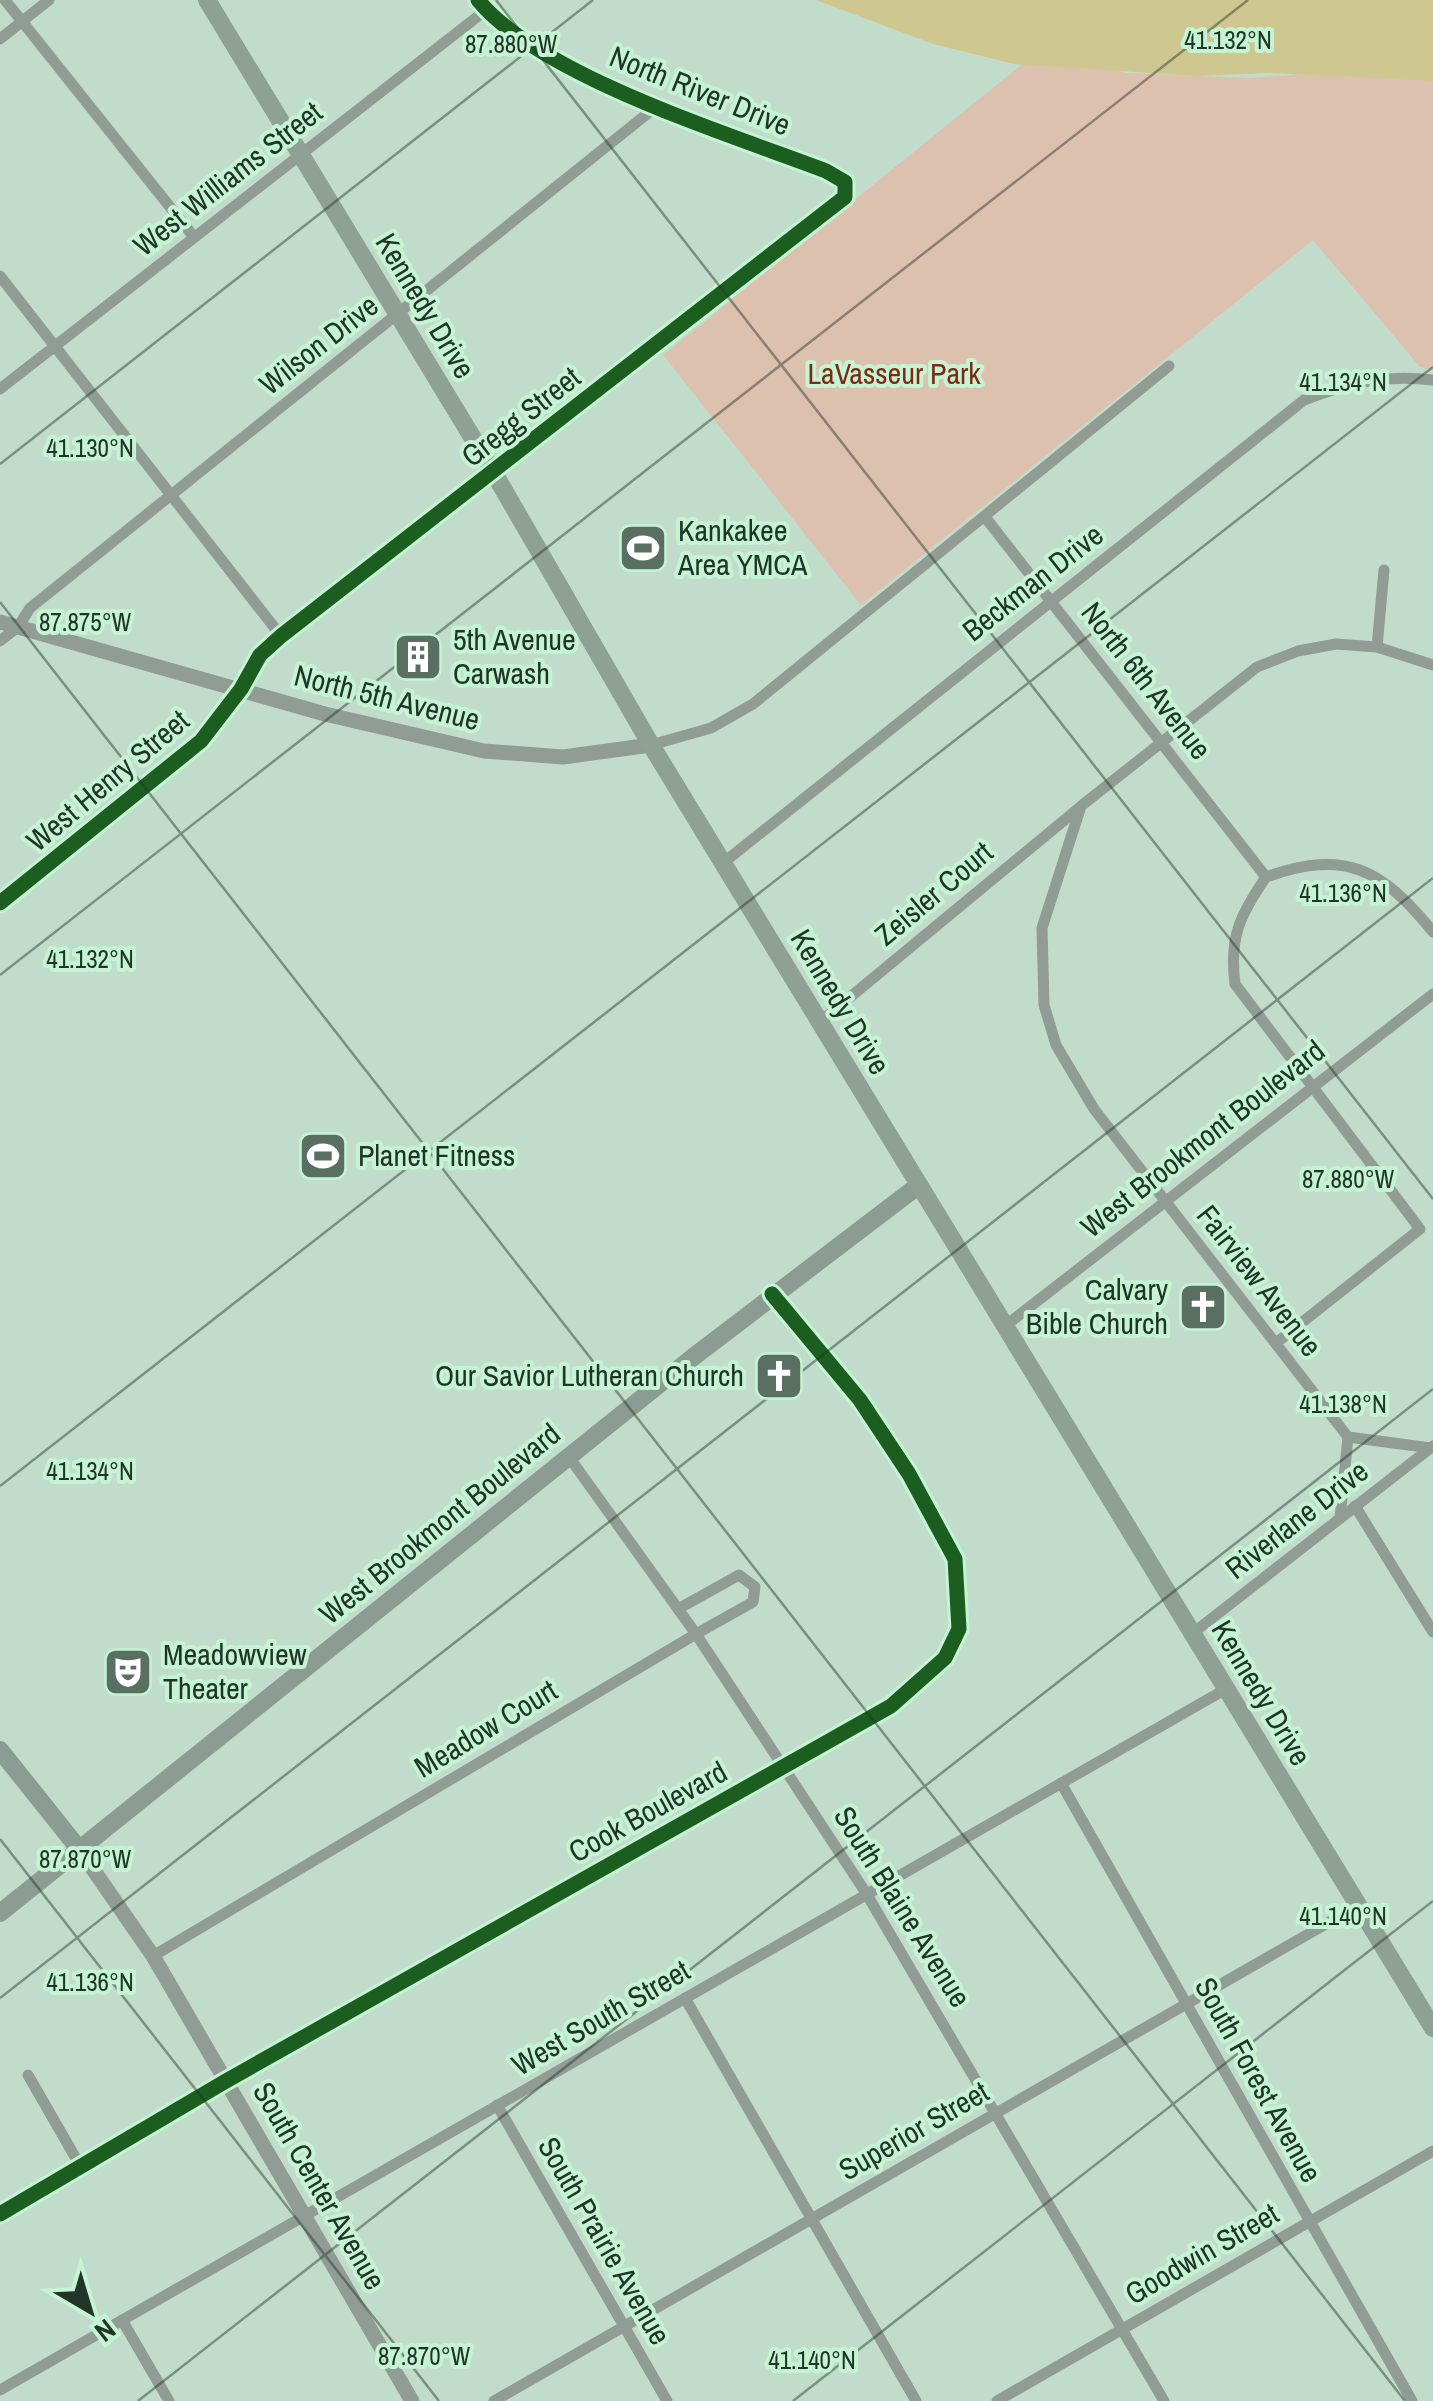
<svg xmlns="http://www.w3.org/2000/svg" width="1433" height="2401" viewBox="0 0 1433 2401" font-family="'Archivo Narrow',sans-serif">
	<rect width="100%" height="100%" fill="#c2dccb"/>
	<path fill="#ddc1af" d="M1036,53L1126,73L1248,78L1318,73L1433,80V370L1420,367L1313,240L861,605L663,355Z"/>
	<path fill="#cec890" d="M816,0H1433V81L1270,73L1195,76L1014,64L933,44Z"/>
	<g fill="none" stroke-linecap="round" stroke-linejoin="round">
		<g stroke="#909c94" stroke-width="11">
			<path d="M5,0L194,237"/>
			<path d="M0,39L49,0"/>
			<path d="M0,276L281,636"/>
			<path d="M0,389L486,10"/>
			<path d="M985,517L1266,877"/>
			<path d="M0,641L18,627L30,608L657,106"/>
			<path d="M1377,647L1384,570"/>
			<path d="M651,745L711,728L753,704L1169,366"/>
			<path d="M723,863L1304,400C1349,383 1385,374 1433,380"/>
			<path d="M1266,877C1240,915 1229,937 1235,984L1420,1229L1276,1343"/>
			<path d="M1266,877C1345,849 1381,868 1433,932"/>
			<path d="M0,903L201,741L241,689L260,655L281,636L845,197V182L826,171C732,135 540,76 478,0"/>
			<path d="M820,1022L1079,808"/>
			<path d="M1005,1326L1433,994"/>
			<path d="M1431,1448L1348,1437L1094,1109L1056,1045L1044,1005L1042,928L1081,806L1257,667L1298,651L1336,644L1377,647L1433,665"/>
			<path d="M569,1457L696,1634L866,1893L1164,2401"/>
			<path d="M1355,1506L1433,1632"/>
			<path d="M1340,1518L1348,1437"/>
			<path d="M1193,1633L1433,1446"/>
			<path d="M1061,1783L1412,2401"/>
			<path d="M153,1956L696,1634L753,1602L755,1587L739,1575L678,1609"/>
			<path d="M685,1998L916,2401"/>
			<path d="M28,2075L82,2169"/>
			<path d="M497,2105L667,2401"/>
			<path d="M0,2214L226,2081L891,1706L945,1658L959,1629L955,1559L909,1474L860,1400L772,1294"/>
			<path d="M122,2320L169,2401"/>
			<path d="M0,2390L1226,1689"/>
			<path d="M494,2401L1359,1905"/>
			<path d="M997,2401L1433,2151"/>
		</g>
		<g stroke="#909c94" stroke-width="15">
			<path d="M0,622L325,714L484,751L563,757L651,745"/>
			<path d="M79,1849L153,1956L412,2401"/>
		</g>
		<g stroke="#8c9c92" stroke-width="18">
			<path d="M0,1750L79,1849"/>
			<path d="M0,1913L692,1358L919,1185"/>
		</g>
		<path stroke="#8fa094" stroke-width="18" d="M207,0L494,473L651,745L1433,2028"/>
		<g stroke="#c5f4d4" stroke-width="21">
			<g id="cycleway">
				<path d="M0,903L201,741L241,689L260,655L281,636L845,197V182L826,171C732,135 540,76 478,0"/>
				<path d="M0,2214L226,2081L891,1706L945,1658L959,1629L955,1559L909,1474L860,1400L772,1294"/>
			</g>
		</g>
		<use href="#cycleway" stroke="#1b5e20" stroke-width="15"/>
	</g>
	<path fill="none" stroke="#213428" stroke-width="2.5" stroke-opacity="0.45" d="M496,0L1433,1199M0,464L593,0M0,602L1405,2401M0,975L1248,0M0,1486L1433,367M0,1839L439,2401M0,1998L1433,878M138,2401L1433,1389M793,2401L1433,1901"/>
	<defs>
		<g id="stadium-square" transform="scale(2.5)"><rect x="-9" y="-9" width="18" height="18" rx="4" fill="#596f61" stroke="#c5f4d4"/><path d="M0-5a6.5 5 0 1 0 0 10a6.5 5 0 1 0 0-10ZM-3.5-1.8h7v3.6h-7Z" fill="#fff"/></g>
		<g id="building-square" transform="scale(2.5)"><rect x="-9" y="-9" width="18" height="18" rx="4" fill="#596f61" stroke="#c5f4d4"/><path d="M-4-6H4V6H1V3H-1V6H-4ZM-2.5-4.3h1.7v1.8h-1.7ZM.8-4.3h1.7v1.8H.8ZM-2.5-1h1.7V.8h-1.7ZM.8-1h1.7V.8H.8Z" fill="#fff"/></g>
		<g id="church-square" transform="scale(2.5)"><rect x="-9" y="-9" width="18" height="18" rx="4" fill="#596f61" stroke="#c5f4d4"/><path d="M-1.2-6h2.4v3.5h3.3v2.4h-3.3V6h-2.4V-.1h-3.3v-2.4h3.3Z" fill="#fff"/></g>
		<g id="theatre-square" transform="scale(2.5)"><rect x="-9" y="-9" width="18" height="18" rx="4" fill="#596f61" stroke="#c5f4d4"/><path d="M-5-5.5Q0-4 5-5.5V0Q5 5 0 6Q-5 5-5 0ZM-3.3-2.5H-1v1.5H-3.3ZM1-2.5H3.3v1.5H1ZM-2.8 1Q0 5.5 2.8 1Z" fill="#fff"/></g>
	</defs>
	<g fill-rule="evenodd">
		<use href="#stadium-square" x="643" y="548"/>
		<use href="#building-square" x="418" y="657"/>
		<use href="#stadium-square" x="323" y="1156"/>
		<use href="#church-square" x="1203" y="1307"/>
		<use href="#church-square" x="779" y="1376"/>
		<use href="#theatre-square" x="128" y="1672"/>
	</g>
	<g text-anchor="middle" stroke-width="8" stroke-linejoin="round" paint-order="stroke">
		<g font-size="30" fill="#213428" stroke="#c5f4d4">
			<text transform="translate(700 91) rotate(22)" y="10">North River Drive</text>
			<text transform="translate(228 179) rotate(-38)" y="10">West Williams Street</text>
			<text transform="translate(425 306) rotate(59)" y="10">Kennedy Drive</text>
			<text transform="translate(319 345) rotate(-38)" y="10">Wilson Drive</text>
			<text transform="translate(521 417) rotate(-38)" y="10">Gregg Street</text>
			<text transform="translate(1033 583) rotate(-38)" y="10">Beckman Drive</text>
			<text transform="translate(1146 681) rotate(52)" y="10">North 6th Avenue</text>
			<text transform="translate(387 698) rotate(14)" y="10">North 5th Avenue</text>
			<text transform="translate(108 781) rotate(-40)" y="10">West Henry Street</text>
			<text transform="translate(934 894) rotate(-40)" y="10">Zeisler Court</text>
			<text transform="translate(840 1002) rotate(59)" y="10">Kennedy Drive</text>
			<text transform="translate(1203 1139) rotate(-38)" y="10">West Brookmont Boulevard</text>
			<text transform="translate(1259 1281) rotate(52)" y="10">Fairview Avenue</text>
			<text transform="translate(1297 1520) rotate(-38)" y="10">Riverlane Drive</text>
			<text transform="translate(440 1524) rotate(-39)" y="10">West Brookmont Boulevard</text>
			<text transform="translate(1261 1693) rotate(59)" y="10">Kennedy Drive</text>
			<text transform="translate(486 1729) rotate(-31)" y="10">Meadow Court</text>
			<text transform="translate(648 1812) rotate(-29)" y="10">Cook Boulevard</text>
			<text transform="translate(902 1907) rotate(58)" y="10">South Blaine Avenue</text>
			<text transform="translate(601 2018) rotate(-30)" y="10">West South Street</text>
			<text transform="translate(1258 2080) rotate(61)" y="10">South Forest Avenue</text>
			<text transform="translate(914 2131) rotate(-30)" y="10">Superior Street</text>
			<text transform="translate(319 2186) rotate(60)" y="10">South Center Avenue</text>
			<text transform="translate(604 2241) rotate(60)" y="10">South Prairie Avenue</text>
			<text transform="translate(1202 2254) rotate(-30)" y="10">Goodwin Street</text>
		</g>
		<g font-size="30" fill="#802912" stroke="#c5f4d4">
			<text x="894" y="384">LaVasseur Park</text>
		</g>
		<g font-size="30" fill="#213428" stroke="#c5f4d4" text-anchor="start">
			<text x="678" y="541">Kankakee<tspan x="678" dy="34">Area YMCA</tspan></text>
			<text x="453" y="650">5th Avenue<tspan x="453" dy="34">Carwash</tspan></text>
			<text x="358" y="1166">Planet Fitness</text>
			<text x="1168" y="1300" text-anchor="end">Calvary<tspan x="1168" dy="34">Bible Church</tspan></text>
			<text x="744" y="1386" text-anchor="end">Our Savior Lutheran Church</text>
			<text x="163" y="1665">Meadowview<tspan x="163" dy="34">Theater</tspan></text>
		</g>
	</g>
	<g font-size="25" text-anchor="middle" fill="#213428" stroke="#c5f4d4" stroke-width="8" stroke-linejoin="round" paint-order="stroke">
		<text x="1228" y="49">41.132°N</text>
		<text x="511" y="53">87.880°W</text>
		<text x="1343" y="391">41.134°N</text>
		<text x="90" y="457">41.130°N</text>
		<text x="85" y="631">87.875°W</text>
		<text x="1343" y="902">41.136°N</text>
		<text x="90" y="968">41.132°N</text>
		<text x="1348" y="1188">87.880°W</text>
		<text x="1343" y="1413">41.138°N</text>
		<text x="90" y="1480">41.134°N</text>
		<text x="85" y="1868">87.870°W</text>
		<text x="1343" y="1925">41.140°N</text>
		<text x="90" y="1991">41.136°N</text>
		<text x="424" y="2365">87.870°W</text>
		<text x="812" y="2369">41.140°N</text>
	</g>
	<g transform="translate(90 2311) rotate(142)" stroke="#c5f4d4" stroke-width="8" paint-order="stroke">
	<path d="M0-8L18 38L0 25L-18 38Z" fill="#213428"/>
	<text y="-15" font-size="28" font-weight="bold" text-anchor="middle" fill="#213428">N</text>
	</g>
</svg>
